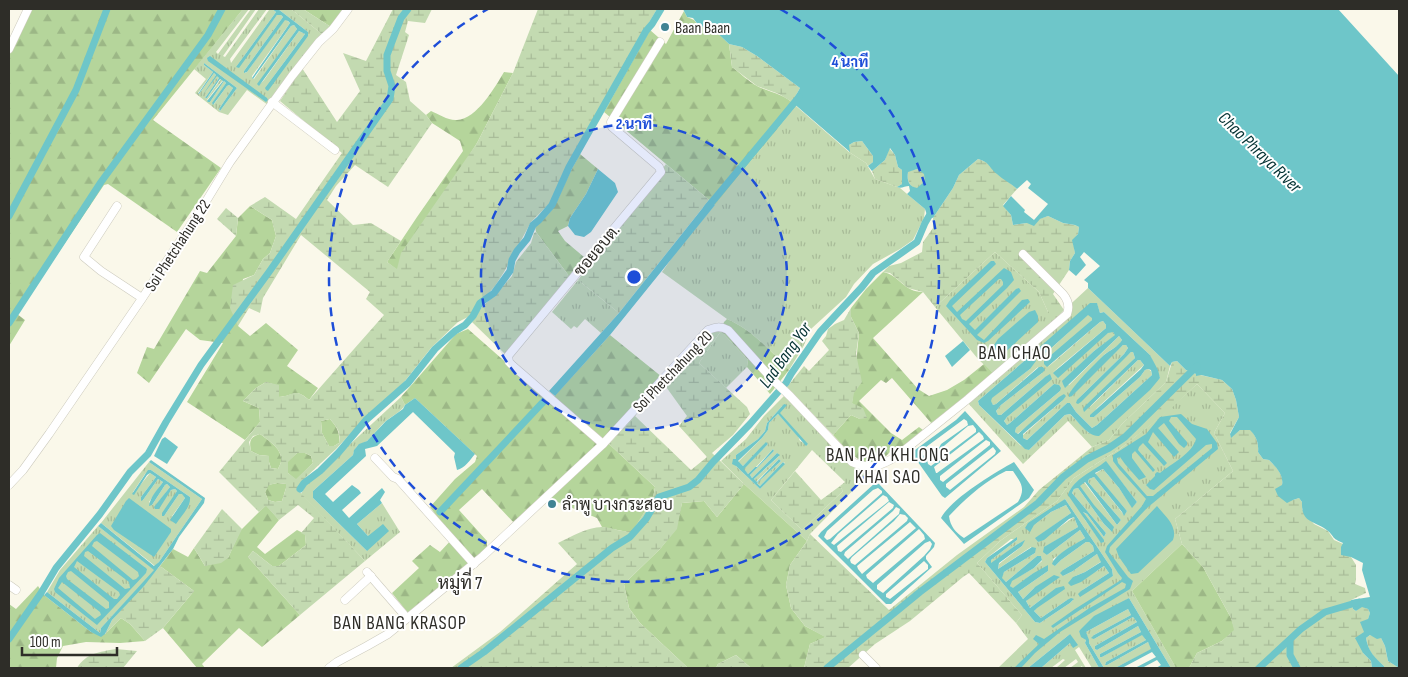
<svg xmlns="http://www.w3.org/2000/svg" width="1408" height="677" viewBox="0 0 1408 677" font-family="'Sofia Sans Condensed',Sarabun,sans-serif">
	<defs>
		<pattern id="grass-tufts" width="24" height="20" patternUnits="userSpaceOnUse" patternTransform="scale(1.25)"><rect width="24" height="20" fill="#c3dab1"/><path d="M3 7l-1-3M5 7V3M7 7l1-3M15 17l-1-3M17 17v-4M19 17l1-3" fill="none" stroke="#a8bb98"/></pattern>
		<pattern id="forest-firs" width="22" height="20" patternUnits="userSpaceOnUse" patternTransform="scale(1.25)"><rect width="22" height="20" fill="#b5d59b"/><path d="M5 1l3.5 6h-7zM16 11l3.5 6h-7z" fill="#9cb786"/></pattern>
		<pattern id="wetland-marsh" width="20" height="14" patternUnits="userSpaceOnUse" patternTransform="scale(1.25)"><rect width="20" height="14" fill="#c3dab1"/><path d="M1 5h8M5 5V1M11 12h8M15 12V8" fill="none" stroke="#a8bb98"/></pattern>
	</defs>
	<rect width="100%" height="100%" fill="#faf8ea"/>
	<g fill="url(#grass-tufts)" fill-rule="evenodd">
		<path d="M243,9H249L216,52L218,54L251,9H256L223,56L225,57L259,9H267L230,59L231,63L269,10L272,9L276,12L236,67L277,15H281L283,17L244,71L245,73L247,72L285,19L290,23L252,76V78L254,79L291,26L294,25L297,29L258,84L259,85L264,80L299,31L305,34L265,88L308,32L278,9H291L323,35L268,105L247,90L228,115L219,112L195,93L206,79L194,69ZM204,63L237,88L220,111L219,109L233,88L229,85L227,86L214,104H212L226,83L224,81L210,102L207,100L223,80L221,79L207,98H205L219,78L217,75L209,86L216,75L214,73L199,94L198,93L213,72L204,65Z"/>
		<path d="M796,106L849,152L866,163L875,179L900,188L925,209L924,218L913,240L900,249L873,264L854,284L846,297L811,329L803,347L789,370C771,351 751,329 727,319L662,272L676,252Z"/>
		<path d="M995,252L1039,292L1048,312V325L1088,288L1170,366L1166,382L1122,424L1109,440L1092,447L1068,421L1023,464L968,403L996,376L978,359L935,307ZM1097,304L1100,313L1104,312L1150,355L1160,378L1089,433L1070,414L1065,415L1029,450L1020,445L979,405L978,401L1030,356V369L991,398V402L993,405L996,404L1038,367L1042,373L1001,405L996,411L998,415H1001L1045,377L1031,396L1007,417L1004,421L1007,425L1010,423L1054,384L1060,391L1016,428L1015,432L1017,434L1063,400L1023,435V438L1027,440L1067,403H1070L1076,412L1092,428L1097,425L1152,375L1151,371L1148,369L1145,370L1140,377L1094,417H1091L1097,408L1144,365L1140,360H1138L1088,409L1135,358L1133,352H1131L1077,400L1124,354L1128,348L1126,345H1123L1069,394L1105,354L1120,344L1122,340L1119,336L1069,385L1063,381L1094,351L1116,335L1113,332H1109L1053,372L1106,328V325L1103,321L1100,322L1048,367L1092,320L1093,318L1088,314L1040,359Z"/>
		<path d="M578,280L619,313L601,333L585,319L577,328L574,326L571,329L552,312Z"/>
		<path d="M721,331L748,360L747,367L726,388L699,363Z"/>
		<path d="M1197,384L1225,413L1214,433L1233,471L1175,519L1182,544L1132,591L1176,668H1171L1129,598L1079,631L1086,640L1085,643L1099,668H1092L1079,647L1075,650L1086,668H1083L1082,666L1079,668H1070L1078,662L1076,659L1064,668H1056L1065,660L1063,659L1051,668H1041L1070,643V634L1028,668H998L1028,639L1016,623L1022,615L977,563L1000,541L1057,501L1074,478L1121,448L1166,412ZM1106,462L1137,502L1132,507L1119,488L1103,469L1095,474L1127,511L1124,515L1094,477L1089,479L1088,482L1121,520L1117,525L1084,482L1079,486L1112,532L1104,524L1078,488L1074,489L1072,493L1106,533L1104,537L1087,514L1082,512L1103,540L1102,543L1085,520L1070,490L1077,482ZM1065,499L1112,569L1113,576L1081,591L1109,573L1104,566L1097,571L1073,577L1085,572L1102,561L1097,554L1073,571L1063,576V570L1094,551L1093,546L1089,542H1086L1061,560L1055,566L1053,559L1085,538L1080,530L1047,555L1045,547L1078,527L1074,517L1038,542L1036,538L1071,513L1066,505L1051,512L1034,525ZM1011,539L1017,540L991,560V564L1016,545L1024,541L1022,546L999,564L998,569L1031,547L1035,553L1004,572L1001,578L1006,582L1037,556H1041L1042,561L1034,568L1011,581L1010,586L1013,589L1032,574L1048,571L1018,592L1023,599L1035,587L1030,597L1026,601L1030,608L1043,598L1034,611L1041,618L1067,600H1073L1070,603L1040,623L1035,622L985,562L987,558Z"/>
		<path d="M784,396L852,466L871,472L810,534L807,541L744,484L721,461L746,439L764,416ZM784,404L779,413L808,445L800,441L798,436L778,414L769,423L768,430L762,438L738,462L743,466L766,443L768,444L743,469L748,474L755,467H756L773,449L774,451L750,475L752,478L777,453L779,456L754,479L756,482L779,459L781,461L757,483L760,486L783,462L785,463L760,489L736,466V455L758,439L765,431L767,423ZM812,450L845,482L840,486L843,491L802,530L771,500Z"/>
		<path d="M401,397L405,405C401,412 393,415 386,421C380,426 375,433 369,439C362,446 356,442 353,455L313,491V498L367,551L368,536L357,524L382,503L400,532L365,561L301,494L306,485Z"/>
		<path d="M149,462L202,499L159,562L155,566L101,523ZM151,470L190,497L170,519L185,498L182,493L179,494L164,516L177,491L175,489L171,490L155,507L170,487L167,484L165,485L152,505L149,502L163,482L158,479L143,500L141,497L156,477L150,473L133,494V492L145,474Z"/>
		<path d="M98,526L155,570L101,628L100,633L47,592L60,570Z"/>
		<path d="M1128,609L1131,615L1094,635V639L1133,617L1137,622L1095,646V649L1097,650L1138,626L1141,632L1100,654V657H1102L1142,634L1146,640L1106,662L1105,665H1107L1148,642L1152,649L1115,668H1104L1089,643L1086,632Z"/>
	</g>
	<g fill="url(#forest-firs)">
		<path d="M31,9H243L153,120L221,168L177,232L108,184L104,185L17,314L25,320L9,346V56Z"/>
		<path d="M303,9H345L331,27Z"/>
		<path d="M684,11L687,17L694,20L699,26L713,29L729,44L732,67C740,73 748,81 757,86C771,93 785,94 796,106L715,205L604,112L650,30L666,44Z"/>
		<path d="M504,72L513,73L477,143L397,270L387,262L417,217L463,151L460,141L432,123L426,115L431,111C438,114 449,121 457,120C477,119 495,87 504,72Z"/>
		<path d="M580,154L598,169L586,194L570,218L568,226L558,231L565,241L584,257L569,276L536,232L535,226C554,213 557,201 566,181C570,172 575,163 580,154Z"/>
		<path d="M250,206L272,220L276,236L270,253L263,259L254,275L243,279L238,326L250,336L266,323L298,350L287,366L318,388L309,400C294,387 294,397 278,397L279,386L266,382L256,388L243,401L259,408L260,422L245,440L187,402L223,343L200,340L186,329L149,383L137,373L147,347L154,349L200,271L207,273L236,236L238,218Z"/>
		<path d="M883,272C900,275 903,292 923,292L873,338L918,389L929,396L947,390L964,380L984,364L996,376L932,424L892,378L886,383L881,380L859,401L891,433L902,440L919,427L923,430L897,454L893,449L879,463L862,462L849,452L833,435L851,415L860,419L852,403L859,333L851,317V308L866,289Z"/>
		<path d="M727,319C751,329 771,351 789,370L770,394L747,367L748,360L721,331L724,322Z"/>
		<path d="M468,329L550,401L610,335L662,377L635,416L609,444L655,487L653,498L633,531L628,532L602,527L597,518L550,499L535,511L515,524L482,489L459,510L487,541V548L408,613L392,593L419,568L412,561L430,545L440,552L453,538L430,507L455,479L475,462L477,456L415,398L405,405L401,397L456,334Z"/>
		<path d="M330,419C337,427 340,432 339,443L334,446H329L322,433L321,421Z"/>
		<path d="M260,434C268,440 283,449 281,461C281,464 279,466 278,469L271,468L269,462V456L259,455L251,451C249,441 250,437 260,434Z"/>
		<path d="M297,453H305L311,456L313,463L296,480L288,473L287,462Z"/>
		<path d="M277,483L286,484V488L282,501L275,502L268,500L265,492L268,485Z"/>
		<path d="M744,484L807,541L790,565L786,585L791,608L805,626L826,637L810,644L804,668H751L736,655L718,664L716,668H688L640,623L629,608L624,584L660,549L676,529L682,503L704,501L717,517Z"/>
		<path d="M266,505L279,520L257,547L265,554L297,530L305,534L306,545L279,566H272L253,551L248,557L300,615L262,647L239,628L202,664L205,668H197L163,628L194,591L160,566L173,549L188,557L194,548L205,566L228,558L240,531Z"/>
		<path d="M1182,544L1203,567L1231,618L1235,630L1222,641L1197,653L1189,668H1176L1132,591Z"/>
		<path d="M38,586L44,595L91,632L105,634L121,618L130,624L145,641L120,643L86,642L63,646L57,658L56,668H9V604L16,609Z"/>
	</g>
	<g fill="url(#wetland-marsh)" fill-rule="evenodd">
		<path d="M291,9H303L331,27L323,35Z"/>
		<path d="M393,9H432L425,23L408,21L405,32L409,35L396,75L406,82L410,101L426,115L432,123L388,187L355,165L336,186L327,200L353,225L371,223L401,241L387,262L397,269L401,253L477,143L513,73L538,9H657L607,94L550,203L531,222L504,272L495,286L468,317L458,322L431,348L401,386L367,416L336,449L306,477L297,489L365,561L300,615L248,557L253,551L272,566H279L306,545L305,535L301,533L314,518L298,505L279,520L266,506L259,512L219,472L260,422L259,408L243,401L256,388L266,382L279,385V397C294,396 294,387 309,400L384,315L366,299L370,292L301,235L263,298L260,313L249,308L238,326L230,308L233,285L254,275L263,259L270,253L276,236L272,220L250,206L265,197L296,219L342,153L280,101L302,68L337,122L360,91L343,53L366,61ZM330,419C337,427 341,432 339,443L334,446H329L322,433L321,421ZM260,434C268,440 283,449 281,461C281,464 279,466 278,469L271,468L269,462V456L259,455L251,451L249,442L253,436ZM297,453H305L311,456L313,463L296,479L288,473V462ZM277,483L286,484V488L282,501L275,502L268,500L265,492L269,485Z"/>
		<path d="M729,44L742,47L757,56L800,88L792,102L779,94L757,86L732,67Z"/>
		<path d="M862,141L873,156V162L868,166L866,163L849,152V145L854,142Z"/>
		<path d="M889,148L895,155L898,167L902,170V184L897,187L875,179L872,171L885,160Z"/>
		<path d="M978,159L986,162L1017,189L1003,205L1011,215L1013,225L1027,223L1048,216L1063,223L1075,225L1079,227L1078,234L1073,240L1075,253L1070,261L1069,270L1053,294L1064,310L1048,326V312L1039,292L995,252L935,307L923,292L908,288L890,273L883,272L889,266L901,263L922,252L923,242L933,228V218L953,188L959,175Z"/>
		<path d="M666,164L709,200L619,313L578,280Z"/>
		<path d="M917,169L925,174V181L917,189C908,186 907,180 908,171Z"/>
		<path d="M226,208L238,218L236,236L217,219Z"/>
		<path d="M536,232L569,276L505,354L472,322L481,308L497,293L512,276L516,262L531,243L534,233Z"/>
		<path d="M851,308V317L859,333L856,354L862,382L854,393L852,403L863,408L867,418L860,419L851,415L833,435L787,387L804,366L809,371L829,350L822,341L826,336L828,329L835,324L844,320Z"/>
		<path d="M710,331H721L699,363L747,407L750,414L733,435L712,453L744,484L717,517L704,501L682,503L677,529L660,549L624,584L629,608L640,623L688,668H479L478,667L451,668L500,632L577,564L558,543C571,537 587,527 602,527C613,527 622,534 633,530L653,498L655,487L609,444L635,416L691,470L707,457L679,426L687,416L664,384Z"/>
		<path d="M1177,361L1186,370L1196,374L1222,380L1232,389L1236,400L1239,417L1230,433L1231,437L1240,430L1250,429C1256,436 1259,443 1258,452L1263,459L1269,460C1276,467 1284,474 1282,485L1293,500L1299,498L1302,502V509L1314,524L1328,531L1334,540L1343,544L1356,565V579L1355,584L1365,588L1366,593L1351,600L1353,609L1356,611L1362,606L1368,609L1370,613L1364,632L1363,653L1371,661L1372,668H1189L1197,653L1222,641L1234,630L1231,618L1203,567L1182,544L1175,519L1233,471L1214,433L1225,413L1197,384L1167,412L1121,448L1074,478L1057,501L1000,541L977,563L1022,615L1016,623L969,573L963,577L910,621L875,644L848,668H804L810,644L825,637L805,626L791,608L786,585L790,565L807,541L810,534L889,610L957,555L1024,507L1039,490L1092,447L1109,440L1122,424L1166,382L1172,362Z"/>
		<path d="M795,471L821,500L840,486L843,491L802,530L771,500Z"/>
		<path d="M222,509L242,529L228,558L221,563L205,566L194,548Z"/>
		<path d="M160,566L194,591L163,628L145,641L130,624L121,618L105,634L112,620Z"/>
		<path d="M1370,635L1381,638L1385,646L1388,661L1399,668H1384V666C1374,658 1368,651 1366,638Z"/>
		<path d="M116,649L137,651L123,668H77C86,653 99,652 116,649Z"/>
		<path d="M736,655L751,668H716L718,664Z"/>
	</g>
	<g fill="#6ec6c9" fill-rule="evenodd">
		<path d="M272,9H278L308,32V36L268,91L266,90L265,88L305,34L299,31L259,86L257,84L297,29L294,25L291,26L253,79L252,78L290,23L288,21L285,20L247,72L244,73V71L283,17L281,15H277L239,68L236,67L276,12Z"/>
		<path d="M681,9H1338L1399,76V668L1388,661L1385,646L1381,638L1377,639L1370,635L1366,638C1368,651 1375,658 1384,666V668H1372L1371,661L1363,653L1355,638L1364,632L1360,622L1368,619L1370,613L1368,609L1362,607L1356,611L1353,609L1351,600L1370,597L1362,570L1363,563L1351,557L1341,555V547L1343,543C1331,538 1335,537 1328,531C1315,520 1301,524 1302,502L1299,498L1293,500L1287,503L1278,496L1275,489L1282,485C1284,475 1276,467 1269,460L1263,459L1258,452C1259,443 1256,436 1250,430H1240L1231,438L1230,434L1239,417L1236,400L1232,389L1222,380L1201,375L1196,376V374L1186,370L1177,361L1172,362L1170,366L1088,288V283L1084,280L1100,266L1084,252L1080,257L1086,265L1076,276L1069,270L1070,261L1075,253L1072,240L1078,234L1079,227L1075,225L1063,223L1048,216L1040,219L1034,226L1027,223L1013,225L1011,215L1003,206L1011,196L1025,210L1024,212L1034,220L1048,204L1028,188L1031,184L1027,180L1017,189C1011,183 1003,180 997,174C988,167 991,163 978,159L959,175L953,188L933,218L927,215L925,209L907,194L910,191L909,186C905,186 901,189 897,187L902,184V170L898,167L895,155L890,148L885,160L872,171L868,166L873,162V156L862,141L854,142L849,145L850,152L792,102L800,88L757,56L742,47L729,44L713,29L699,26L693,18L687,17L683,9ZM917,169L924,174L925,181L917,188C908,186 907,180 908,172Z"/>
		<path d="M210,56L267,98L268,100L266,102L208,61L207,58Z"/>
		<path d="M204,63L237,88L220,111L219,109L233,88L229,85L227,86L213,105L212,103L226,83L224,81L210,102H208L207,101L223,81L220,79L207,98H205L219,78L217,76L202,96L216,75L214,73L199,94H198L213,72L204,65Z"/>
		<path d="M598,169L615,183L618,192L591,232L584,237L575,235L568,226L570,218L586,194Z"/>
		<path d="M709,200L715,205L610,335L555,396L549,391L619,313Z"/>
		<path d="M991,261H994L996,264L952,306L957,312L1004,268L1011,272L1014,280L1007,288L969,324L975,330L1016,289L1019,288L1021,291L977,335L984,340L1022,300L1028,299L1030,302L988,341L984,343L977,340L946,306L950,300ZM999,279H1001L1003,282V285L966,321L962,319L960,315Z"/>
		<path d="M1090,303H1097L1100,313L1104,312L1150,355L1158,370L1160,378L1150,390L1099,436C1088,437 1078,421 1070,414L1065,415L1029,450L1025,449L979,405L978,401L1030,356L1034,358L1036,361L1030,369L992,398L991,401L993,405L996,404L1039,367H1043L1045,370L1042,373L1001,405L996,411L998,415H1001L1045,377L1050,374L1052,379L1007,417L1004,421L1007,425L1010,423L1054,384L1059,385L1061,388L1060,391L1016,428L1015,432L1018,434L1059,397L1064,394L1066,396L1063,400L1023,434V438L1027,440L1067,403H1070L1076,412L1092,428L1097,425L1152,375L1151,370L1148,369L1145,370L1140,377L1094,417H1090V415L1141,369L1144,365L1140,360H1138L1084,412L1083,409L1085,406L1135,358L1133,352H1131L1081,402L1078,404L1076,403L1077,400L1124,354L1128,348L1126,345H1123L1072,396L1069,397V394C1078,380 1092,367 1104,355C1110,350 1118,347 1122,340L1119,336L1065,388L1063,384L1062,381L1094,351L1115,335L1113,332L1108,333L1058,378L1053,373L1106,328V325L1103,321L1100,322L1047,367L1044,364V361L1092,320V318L1088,315L1039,359L1034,352Z"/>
		<path d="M1035,310L1038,316V322L998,359L992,355L990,351L998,339L1029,312Z"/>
		<path d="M963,341L970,350L952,367L945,356Z"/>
		<path d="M415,398L475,454C470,460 465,468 457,470L454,457L455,453L413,412L377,446L365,449L366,456L325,494L333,502L352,485L359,490L361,493L342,510L349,518L382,488L385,492L380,500L382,503L357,524L368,536L383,524L389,531L367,551L313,498V491L353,455L354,450L359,444L367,441L386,421L403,409L405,405Z"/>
		<path d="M784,404L787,405L780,413L808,444L806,446L778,414L769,423L768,430L762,438L738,461L743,466L766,442L768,444L744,469L748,474L755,467H757L773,449L774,451L750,475L752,478L777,453L780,455L754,479L757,482L779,459L781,461L757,483L760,486L783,462L785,464L760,489L736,466L732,464L733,459H736V455L758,439L765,431L767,423Z"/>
		<path d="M965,411L1001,451L945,498L942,496L913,455L915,450L956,420ZM964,419L967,421L968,425L941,444L938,450L925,457L923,455V452L926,447ZM973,425L976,429V432L931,466L928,464L927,460L968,426ZM979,432L983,436L984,439L937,473H936L934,467ZM986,440L990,442V445L943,482L940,480V476ZM993,447L996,451L995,454L950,490L946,487V484Z"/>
		<path d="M1181,414L1192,424L1207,429L1217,443L1218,449L1147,508L1110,547L1109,552L1128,577L1133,581L1130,589L1060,632L1035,653L1021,668H1014L1039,644L1033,639L1036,635L1044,639L1088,609L1125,588L1126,584L1122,582L1053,628L1051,626L1075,609L1121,580L1122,578L1118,573L1105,552L1107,546L1142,506L1146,499L1119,469L1113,461V455L1146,434L1160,417ZM1171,417H1177L1196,439C1193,453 1171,464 1160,473L1157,472L1155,474V476L1146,485L1150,489L1154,490L1206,445L1212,444V448L1153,496H1147L1118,463L1117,458L1120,457L1125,464L1139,480L1146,477L1132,458V454L1135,451L1153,472L1155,470L1138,450L1139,447L1143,443L1164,466L1167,463L1148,442L1153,432L1174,457L1179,452L1158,428L1164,423L1179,444L1184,448L1187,445V442L1169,421Z"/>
		<path d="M165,437L178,447L167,464L154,456L162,439Z"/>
		<path d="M151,460L205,498L204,503L179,537L173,549L144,586L112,620L105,634L101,637L91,632L44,595L47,592L100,633L101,628L154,570L98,526L101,523L154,566L159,562L202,499L149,462Z"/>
		<path d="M1106,461L1137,502L1132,508L1119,488L1103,469L1095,473L1127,511L1124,516L1122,512L1094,477L1089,479L1088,482L1121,520L1117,525L1085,482L1080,486L1094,505L1114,527L1112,532L1104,524L1078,488L1074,489L1072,493L1106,533L1104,537L1087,514L1083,512L1104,540V542L1101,543L1068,495C1073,479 1094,471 1106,461Z"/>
		<path d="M1014,462L1034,490L1029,498L964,544L941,518C951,499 994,473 1014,462ZM1006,471H1013C1021,483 1026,488 1018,502L964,538C956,533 950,526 949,516C966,498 984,482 1006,471Z"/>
		<path d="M148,470H151L190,497C191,507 181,516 176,524L170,520L185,498L182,494H179L164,516H162V513L177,491L175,489L171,490L159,509H155L154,507L170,487L167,484L165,485L152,505L149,506C150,497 158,489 163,482L158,479L143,500L141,501V497L156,477L150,473L147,475L134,495L132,494Z"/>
		<path d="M875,483L879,484L935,543L934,547L926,556V559L932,567L891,604H886L818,536L821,532ZM878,488L882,491V493L830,539L827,540L824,537L827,531L873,490ZM883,495L887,497L889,501L834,545L831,543L838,534ZM889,502L894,505L893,508L841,552L838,551L837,546ZM896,507L900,509L899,514L848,559L844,555L845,552L893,511ZM900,514L905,515L908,518L907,521L855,565L851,563L850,560L852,557L894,521ZM910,522L916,528L862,574L858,569L857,566ZM919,529L924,535L925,539L873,583L867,578L866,575ZM930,541L932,544L930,549L924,556L883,593L877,589V585L925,543ZM924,561L928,565V569L890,599L886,597V594Z"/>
		<path d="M129,498L171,529V532L154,557L114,530L111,526L126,501Z"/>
		<path d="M1065,499L1112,569L1113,576L1080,597L1078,594L1081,591L1109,573L1104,566L1081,582L1071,586L1068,583L1073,577L1085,572L1101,562L1097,554L1073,571L1063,576L1060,573L1063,570L1094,551L1093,546L1089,542H1086L1061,560L1055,566L1052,564C1055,554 1076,544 1085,538L1080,530L1047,555L1043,552L1044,547L1078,527L1074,517L1069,519L1044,540L1038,542L1035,538L1071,513L1066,505L1051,512L1034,525L1030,532L1025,528L1028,523Z"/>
		<path d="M1157,506C1165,516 1178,526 1173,540L1138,573L1131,574L1119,557L1116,549Z"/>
		<path d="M100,533L147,569L146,573L97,625L55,592L54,589L59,578L97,535ZM97,541L138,572L139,576L136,579L133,580L92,546L94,542ZM88,551L129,582L130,588L125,589L84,556L85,552ZM77,561L119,592L120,595L117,599H114L74,567ZM71,571L109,602V608L106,609L67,579L66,576L68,572ZM62,582L100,612L101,615L95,619L58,588Z"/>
		<path d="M1017,537V540L991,560V563L1016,545L1025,540L1022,546L999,563L998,569L1032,547L1036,548L1035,553L1004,572L1002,578L1006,582L1037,556H1041L1042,560L1034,568L1012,581L1010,586L1013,588L1032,574L1048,565V571L1018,592L1023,599L1035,587L1054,575L1060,577L1026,601L1030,608L1056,588L1064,586L1065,589L1037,608L1034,611L1041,618L1067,600L1071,598L1074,599L1070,603L1040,623L1035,622L985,562L987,558Z"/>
		<path d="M1129,598L1171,668H1156L1161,665L1157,660L1142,668H1135L1156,657L1152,652L1122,668H1115L1151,649L1148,642L1107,665H1105L1106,662L1146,640L1142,635L1102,657H1100V654L1141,632L1138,626L1097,650L1095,649V646L1137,622L1133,617L1094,639L1091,638L1094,635L1131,615L1128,609L1086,632L1089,640V643L1104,668H1099L1085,643L1086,640L1081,637L1079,631L1094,616Z"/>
		<path d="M1070,634L1078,645L1073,648L1070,643L1041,668H1028Z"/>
	</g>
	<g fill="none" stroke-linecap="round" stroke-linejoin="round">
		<g stroke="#6ec6c9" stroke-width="7">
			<path d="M707,208L799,97"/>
			<path d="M9,216L76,90L107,9"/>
			<path d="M9,323L101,182L208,35L222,9"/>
			<path d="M300,489L304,483L320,471L339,452L366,420L408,383L435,349L455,331L465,325L473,316L480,303L494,293L510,271L512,260L517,251L527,239L533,225L539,220L552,205L569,167L646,31L652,24L661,9"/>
			<path d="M440,512L545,400"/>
			<path d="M9,639L41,593L56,568L100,514L130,472L148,454L166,422L201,365L269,272L390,99L392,86L387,71V55L401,18L408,9"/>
			<path d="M1290,640V655L1297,668"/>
			<path d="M461,668L484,652L612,548L630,537L646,519L659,497L689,487L698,480L713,462L750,424L786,383L791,374L820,332L862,287L873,273L917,242L925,223L933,209"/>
			<path d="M827,668L920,592L1038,503L1063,477L1087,459L1109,448L1125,437L1197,366"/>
			<path d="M1259,668L1301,629L1325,612L1359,602"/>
		</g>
		<g stroke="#cdcbbe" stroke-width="9">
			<g id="minor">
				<path d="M9,49L28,9"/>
				<path d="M272,102L335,150"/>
				<path d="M117,206L84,257L101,271L142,298"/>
				<path d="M603,444L513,366L509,362L508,356L661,172L659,167L612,127L611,122L660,42"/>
				<path d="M375,458L393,477L398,479L474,564"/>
				<path d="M9,485L23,470L49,434L141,300L202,208L230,162L292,76L319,42L333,29L348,9"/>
				<path d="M367,572L407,618"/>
				<path d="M9,585L16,590"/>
				<path d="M345,600L371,576"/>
				<path d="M863,655L876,668"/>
				<path d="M329,668L337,662L367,646L388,634L483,556L603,444L708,330C716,327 720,326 728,330L772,379L790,396L852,462C870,470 881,466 897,456L968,399L1067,314C1070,306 1068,300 1063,294L1023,254"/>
			</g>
		</g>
		<use href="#minor" stroke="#fff" stroke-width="8"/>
	</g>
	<circle cx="634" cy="277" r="153" fill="#1d4ed8" fill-opacity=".12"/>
	<g fill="none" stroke="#1d4ed8" stroke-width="2.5" stroke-dasharray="9 6">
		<circle cx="634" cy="277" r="153"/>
		<path d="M780 9A305 305 0 1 1 488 9"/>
	</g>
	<g fill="#408393" stroke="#fff" stroke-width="2">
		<circle cx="665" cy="27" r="5"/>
		<circle cx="552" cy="504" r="5"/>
	</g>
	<g text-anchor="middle" stroke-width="4" stroke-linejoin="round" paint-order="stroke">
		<g font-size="16" fill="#2e2d28" stroke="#fff" text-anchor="start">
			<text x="675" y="33">Baan Baan</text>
			<text x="562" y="510">ลำพู บางกระสอบ</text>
		</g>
		<g font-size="16" fill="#2e2d28" stroke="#fff">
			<text transform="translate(177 245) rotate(-57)" y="6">Soi Phetchahung 22</text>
			<text transform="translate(596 250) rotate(-50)" y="6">ซอยอบต.</text>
			<text transform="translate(672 371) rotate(-46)" y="6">Soi Phetchahung 20</text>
		</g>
		<g font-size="18" font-style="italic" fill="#033132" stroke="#fff">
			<text transform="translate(1260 152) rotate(44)" y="6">Chao Phraya River</text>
			<text transform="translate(785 355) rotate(-54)" y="6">Lad Bang Yor</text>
		</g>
		<g font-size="18" fill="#2e2d28" stroke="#fff">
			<text x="460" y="589">หมู่ที่ 7</text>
		</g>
		<g font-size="19" letter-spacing="1" fill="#2e2d28" stroke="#fff">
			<text x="1015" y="359">BAN CHAO</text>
			<text x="888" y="461">BAN PAK KHLONG<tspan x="888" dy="22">KHAI SAO</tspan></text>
			<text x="400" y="629">BAN BANG KRASOP</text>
		</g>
	</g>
	<circle cx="634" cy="277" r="8" fill="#1d4ed8" stroke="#fff" stroke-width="2.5"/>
	<g font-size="15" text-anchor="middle" font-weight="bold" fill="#1d4ed8" stroke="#fff" stroke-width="4" stroke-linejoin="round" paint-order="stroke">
		<text x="850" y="67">4 นาที</text>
		<text x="634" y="129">2 นาที</text>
	</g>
	<rect width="1408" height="677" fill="none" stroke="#2e2d28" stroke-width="20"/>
	<path d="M22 647v8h95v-8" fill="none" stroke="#2e2d28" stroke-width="2.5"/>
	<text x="30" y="647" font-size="15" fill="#2e2d28" stroke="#ffffff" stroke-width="4" paint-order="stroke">100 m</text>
</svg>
